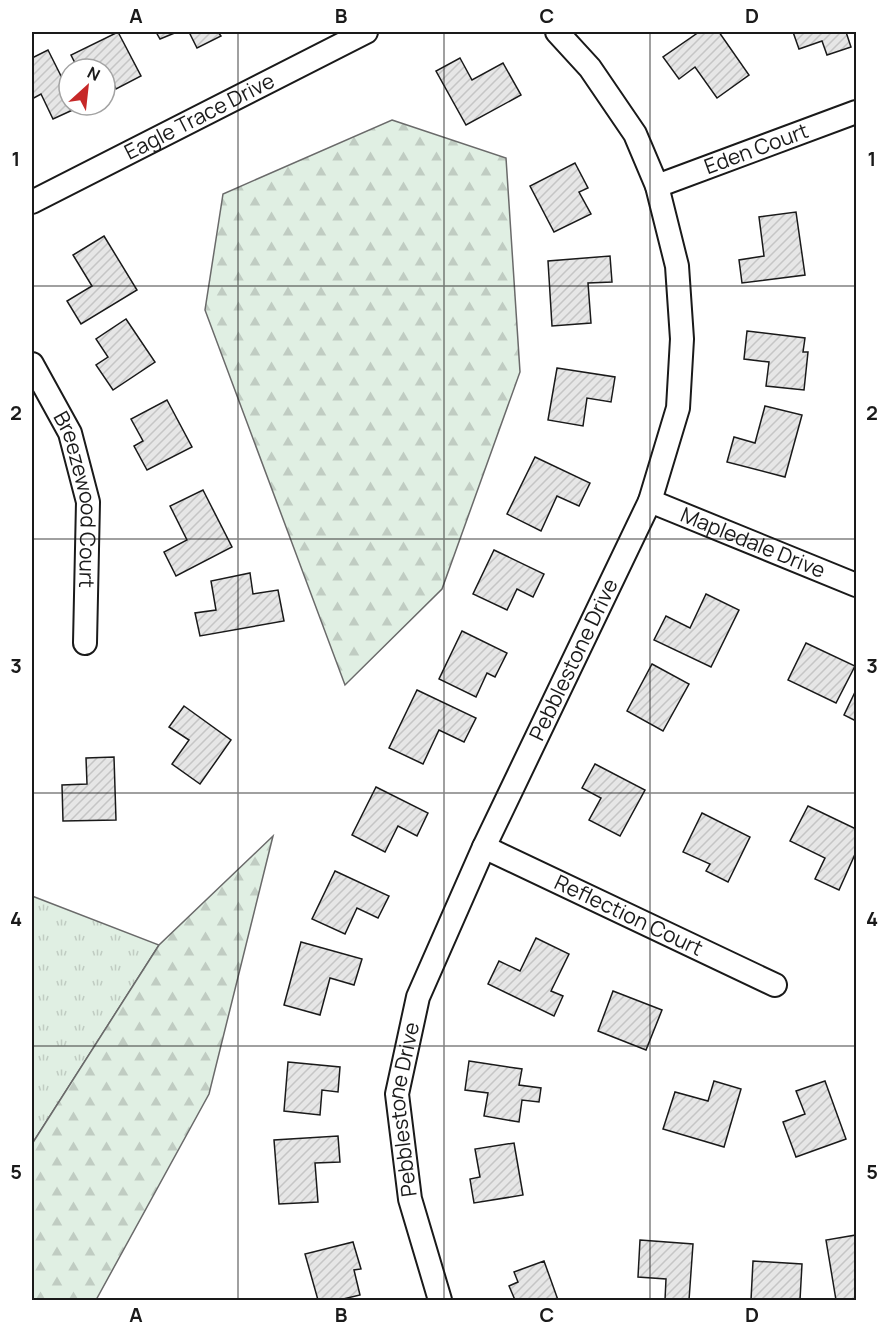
<svg xmlns="http://www.w3.org/2000/svg" width="888" height="1332" viewBox="0 0 888 1332" font-family="Manrope,sans-serif">
	<defs>
		<pattern id="grass-tufts" width="24" height="20" patternUnits="userSpaceOnUse" patternTransform="scale(1.5)"><rect width="24" height="20" fill="#e0efe3"/><path d="M3 7l-1-3M5 7V3M7 7l1-3M15 17l-1-3M17 17v-4M19 17l1-3" fill="none" stroke="#c0ccc2"/></pattern>
		<pattern id="forest-firs" width="22" height="20" patternUnits="userSpaceOnUse" patternTransform="scale(1.5)"><rect width="22" height="20" fill="#e0efe3"/><path d="M5 1l3.5 6h-7zM16 11l3.5 6h-7z" fill="#c0ccc2"/></pattern>
		<pattern id="building-hatch" width="6" height="6" patternUnits="userSpaceOnUse" patternTransform="scale(1.5)"><rect width="6" height="6" fill="#e6e6e6"/><path d="M-1 1l2-2M0 6l6-6M5 7l2-2" fill="none" stroke="#c5c5c5"/></pattern>
	</defs>
	<rect width="100%" height="100%" fill="#fff"/>
	<path fill="url(#grass-tufts)" stroke="#6a6a6a" stroke-width="1.5" d="M32,896L159,945L32,1144Z"/>
	<g fill="url(#forest-firs)" stroke="#6a6a6a" stroke-width="1.5">
		<path d="M392,120L506,158L520,372L442,589L345,685L205,310L223,194Z"/>
		<path d="M273,836L209,1094L96,1300H32V1144L159,945Z"/>
	</g>
	<g fill="url(#building-hatch)" stroke="#1a1a1a" stroke-width="1.5">
		<path d="M118,32L141,76L116,89L112,80L105,84V69H78L71,55Z"/>
		<path d="M156,32H177L160,39Z"/>
		<path d="M189,32H218L221,36L197,48Z"/>
		<path d="M699,32H719L749,75L717,98L695,67L679,79L663,57Z"/>
		<path d="M793,32H846L851,47L827,55L822,41L799,49Z"/>
		<path d="M48,50L69,92V105L77,108L53,119L41,94L32,99V58Z"/>
		<path d="M460,58L472,80L503,63L521,95L466,125L436,71Z"/>
		<path d="M575,163L588,188L579,192L591,214L554,232L530,186Z"/>
		<path d="M796,212L805,275L742,283L739,260L764,256L759,217Z"/>
		<path d="M104,236L137,290L81,324L67,301L92,286L73,255Z"/>
		<path d="M610,256L612,282L588,283L591,323L552,326L548,261Z"/>
		<path d="M126,319L155,362L113,390L96,365L108,357L96,339Z"/>
		<path d="M747,331L805,338L803,352H808L804,390L766,386L769,362L744,359Z"/>
		<path d="M557,368L615,377L611,402L587,398L583,426L548,420Z"/>
		<path d="M167,400L192,447L147,470L134,446L143,441L131,419Z"/>
		<path d="M765,406L802,415L785,477L727,462L734,437L755,443Z"/>
		<path d="M535,457L590,483L579,506L557,496L541,531L507,514Z"/>
		<path d="M203,490L232,547L176,576L164,552L187,540L170,506Z"/>
		<path d="M494,550L544,574L533,597L517,589L507,610L473,594Z"/>
		<path d="M250,573L253,594L278,590L284,621L200,636L195,613L216,610L211,581Z"/>
		<path d="M706,594L739,610L711,667L654,640L666,616L690,628Z"/>
		<path d="M462,631L507,653L495,677L487,673L476,697L439,679Z"/>
		<path d="M806,643L855,666L836,703L788,680Z"/>
		<path d="M652,664L689,684L663,731L627,711Z"/>
		<path d="M417,690L476,718L464,742L439,730L423,764L389,748Z"/>
		<path d="M856,690V721L844,715Z"/>
		<path d="M184,706L231,740L200,784L172,764L189,740L169,727Z"/>
		<path d="M114,757L116,820L63,821L62,785L87,784L86,758Z"/>
		<path d="M595,764L645,790L620,836L589,820L601,798L582,788Z"/>
		<path d="M376,787L428,813L417,836L398,826L385,852L352,835Z"/>
		<path d="M808,806L856,829V852L839,890L815,879L825,858L790,841Z"/>
		<path d="M702,813L750,837L728,882L706,871L710,864L683,852Z"/>
		<path d="M335,871L389,896L378,918L357,908L345,934L312,919Z"/>
		<path d="M536,938L569,954L551,991L563,996L554,1016L488,984L499,961L520,971Z"/>
		<path d="M301,942L362,959L354,985L330,978L320,1015L284,1005Z"/>
		<path d="M613,991L662,1010L646,1050L598,1031Z"/>
		<path d="M469,1061L522,1069L519,1085L541,1088L539,1102L522,1100L519,1122L484,1116L488,1093L465,1090Z"/>
		<path d="M288,1062L340,1067L338,1092L322,1090L320,1115L284,1111Z"/>
		<path d="M714,1081L741,1089L724,1147L663,1129L675,1092L708,1101Z"/>
		<path d="M825,1081L846,1139L796,1157L783,1122L805,1114L796,1091Z"/>
		<path d="M338,1136L340,1162L315,1163L318,1202L279,1204L274,1140Z"/>
		<path d="M514,1143L523,1195L474,1203L470,1179L480,1177L475,1149Z"/>
		<path d="M856,1235V1300H836L826,1240Z"/>
		<path d="M640,1240L693,1244L689,1300H665L666,1279L638,1277Z"/>
		<path d="M353,1242L361,1269L354,1270L360,1295L339,1300H318L305,1254Z"/>
		<path d="M544,1261L558,1300H515L509,1286L518,1282L514,1272Z"/>
		<path d="M753,1261L802,1264L800,1300H751Z"/>
	</g>
	<g fill="none" stroke-linecap="round" stroke-linejoin="round">
		<g stroke="#1a1a1a" stroke-width="26">
			<g id="street">
				<path id="s1" d="M657,186L856,112"/>
				<path id="s2" d="M32,202L366,32"/>
				<path id="s3" d="M32,364L70,433L88,502L85,643"/>
				<path id="s4" d="M650,501L856,585"/>
				<path id="s5" d="M484,847L775,985"/>
				<path id="s6" d="M440,1300L410,1199L397,1094L418,997L484,847L650,501L678,408L682,339L677,266L657,186L635,134L590,68L557,32"/>
			</g>
		</g>
		<use href="#street" stroke="#fff" stroke-width="22"/>
	</g>
	<path fill="none" stroke="#1a1a1a" stroke-width="1.5" stroke-opacity="0.55" d="M238,32V1300M444,32V1300M650,32V1300M32,286H856M32,539H856M32,793H856M32,1046H856"/>
	<g text-anchor="middle" stroke-width="4.5" stroke-linejoin="round" paint-order="stroke">
		<g font-size="21" fill="#1a1a1a" stroke="#fff">
			<text dy="7" stroke="none"><textPath href="#s2" startOffset="188">Eagle Trace Drive</textPath></text>
			<text dy="7" stroke="none"><textPath href="#s1" startOffset="106">Eden Court</textPath></text>
			<text dy="7" stroke="none"><textPath href="#s3" startOffset="146">Breezewood Court</textPath></text>
			<text dy="7" stroke="none"><textPath href="#s4" startOffset="111">Mapledale Drive</textPath></text>
			<text dy="7" stroke="none"><textPath href="#s6" startOffset="682">Pebblestone Drive</textPath></text>
			<text dy="7" stroke="none"><textPath href="#s5" startOffset="160">Reflection Court</textPath></text>
			<text dy="7" stroke="none"><textPath href="#s6" startOffset="196">Pebblestone Drive</textPath></text>
		</g>
	</g>
	<rect width="888" height="1332" fill="none" stroke="#ffffff" stroke-width="66"/>
	<g transform="translate(87 87) rotate(27)"><circle r="28" fill="#ffffff" stroke="#a3a3a3" stroke-width="1.5"/>
	<path d="M0-4.5L10 22L0 15L-10 22Z" fill="#c62828"/>
	<text y="-9" font-size="16" font-weight="bold" text-anchor="middle" fill="#1a1a1a">N</text>
	</g>
	<rect x="33" y="33" width="822" height="1266" fill="none" stroke="#1a1a1a" stroke-width="2"/>
	<g font-size="20" text-anchor="middle" font-weight="bold" fill="#1a1a1a">
		<text x="136" y="23">A</text>
		<text x="341" y="23">B</text>
		<text x="547" y="23">C</text>
		<text x="752" y="23">D</text>
		<text x="16" y="166">1</text>
		<text x="872" y="166">1</text>
		<text x="16" y="420">2</text>
		<text x="872" y="420">2</text>
		<text x="16" y="673">3</text>
		<text x="872" y="673">3</text>
		<text x="16" y="926">4</text>
		<text x="872" y="926">4</text>
		<text x="16" y="1179">5</text>
		<text x="872" y="1179">5</text>
		<text x="136" y="1322">A</text>
		<text x="341" y="1322">B</text>
		<text x="547" y="1322">C</text>
		<text x="752" y="1322">D</text>
	</g>
</svg>
